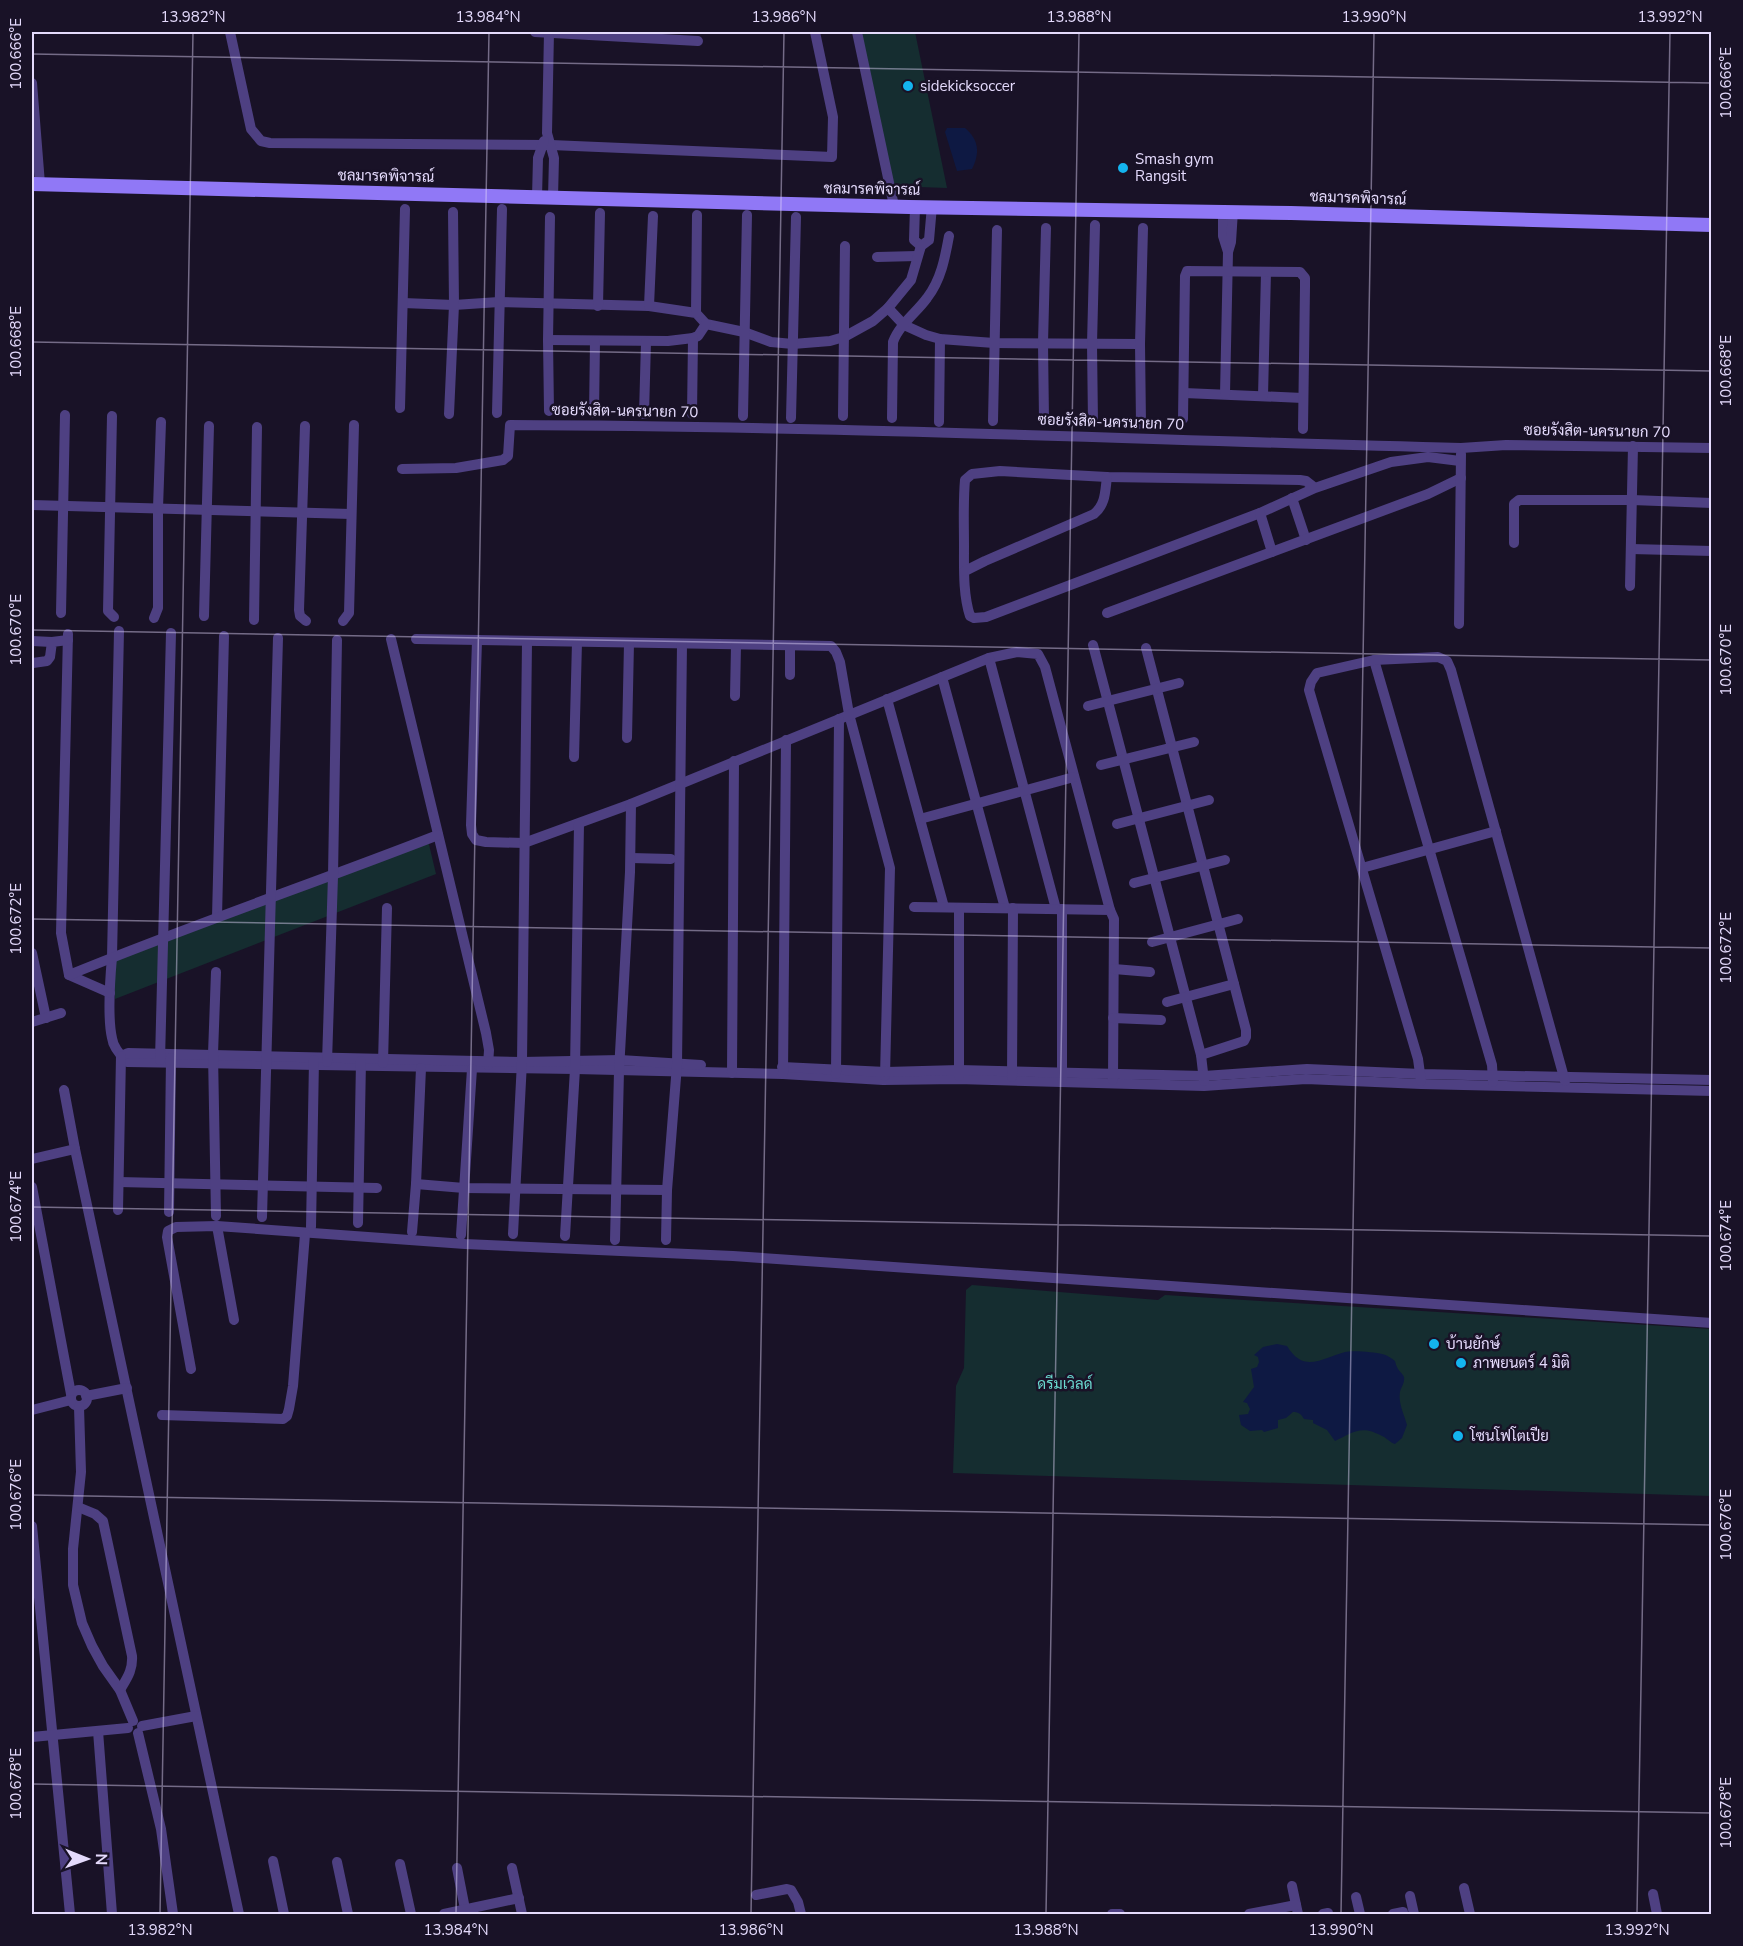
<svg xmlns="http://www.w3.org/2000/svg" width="1743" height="1946" viewBox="0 0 1743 1946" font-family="'Nunito Sans',Sarabun,sans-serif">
	<rect width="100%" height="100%" fill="#191227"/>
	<g fill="#152d30">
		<path d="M860,32H915L947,188L892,186Z"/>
		<path d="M427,836L436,874L115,999L113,954Z"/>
		<path d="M972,1285L1158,1300L1165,1295L1711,1329V1496L953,1473L956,1386L964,1368L966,1290Z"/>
	</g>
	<g fill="#0e1943">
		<path d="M947,128H965C979,140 980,153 972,169L957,171L945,132Z"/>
		<path d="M1277,1344L1287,1346C1304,1374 1322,1358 1345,1352C1352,1350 1375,1352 1382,1354C1387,1355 1391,1358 1395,1361C1397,1371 1402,1372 1404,1377C1405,1383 1401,1387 1400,1392C1398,1403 1404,1414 1407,1425L1402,1438L1395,1444C1389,1442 1387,1438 1382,1436C1361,1424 1352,1433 1335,1441L1327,1430L1313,1423V1420L1304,1419C1301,1414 1299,1412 1293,1412L1286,1418L1278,1420V1428L1264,1432L1262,1430L1250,1431L1241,1425L1239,1415L1248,1414L1250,1409L1247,1403L1243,1402L1254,1387L1251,1369L1257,1367L1259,1362L1258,1357L1254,1355L1263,1347Z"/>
	</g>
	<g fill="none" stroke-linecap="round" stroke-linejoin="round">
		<g stroke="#4e4082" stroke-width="10">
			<path d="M230,32L251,129L261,141L270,143L551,145L832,157L833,117L815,32"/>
			<path d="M535,32L698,41"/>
			<path d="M549,32L547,133L554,158L553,197"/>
			<path d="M857,32L894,206"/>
			<path d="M32,83L40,184"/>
			<path d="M537,197L538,158L544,141"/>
			<path d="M915,207L914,240L921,246"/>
			<path d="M1223,211V236L1228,252"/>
			<path d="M877,257L917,256"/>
			<path d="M403,303L454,305L499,302L649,306L696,313L706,324L744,332L771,342L793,344L830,341L844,337L873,321L888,308L911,280L921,246L929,240L932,206"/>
			<path d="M598,306L600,213"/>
			<path d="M649,306L653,216"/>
			<path d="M888,308L904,325L926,335L940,339L994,343L1140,344"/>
			<path d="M696,313L697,215"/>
			<path d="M548,340L668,341L693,338L698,336L706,324"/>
			<path d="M1184,393L1303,398"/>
			<path d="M1225,394L1228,252L1231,242L1233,211"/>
			<path d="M1263,396L1266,272"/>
			<path d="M400,408L405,209"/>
			<path d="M549,411L548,340L550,217"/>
			<path d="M497,413L502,209"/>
			<path d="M594,413L595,341"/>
			<path d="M449,414L454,305L453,212"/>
			<path d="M644,414L646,342"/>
			<path d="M692,414L693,338"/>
			<path d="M112,416L108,611L114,617"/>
			<path d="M743,416L747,215"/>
			<path d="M843,416L845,246"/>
			<path d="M791,418L796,217"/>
			<path d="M892,418L893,342C899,325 917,312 927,298C941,280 945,258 949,236"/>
			<path d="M1183,419L1185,276L1187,271L1300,272L1305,278V287L1303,429"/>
			<path d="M1044,420L1043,343L1046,228"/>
			<path d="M993,421L997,230"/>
			<path d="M939,422L940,339"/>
			<path d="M1093,423L1092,344L1095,225"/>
			<path d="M1141,424L1140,344L1143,228"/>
			<path d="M305,426L299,610L300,616L306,621"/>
			<path d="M402,469L456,468L503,460L508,456L510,425C827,426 1144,440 1461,448L1506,445L1712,448"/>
			<path d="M1315,488L1306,481L1300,480L1107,477L1000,471L972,474L965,480C963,502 964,524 964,546C964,569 963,594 970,616L974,618L986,617L1260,513L1315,488L1391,462L1428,457L1460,461"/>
			<path d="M1292,498L1306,540"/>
			<path d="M32,505L351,514"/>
			<path d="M1260,513L1272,552"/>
			<path d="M1514,543V504L1519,500H1632L1712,503"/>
			<path d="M1631,549L1712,551"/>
			<path d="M965,571L985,561L1094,514C1106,504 1105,491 1107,477"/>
			<path d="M1630,586L1633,446"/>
			<path d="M61,613L65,415"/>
			<path d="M1107,613L1428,494L1461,478"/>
			<path d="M204,616L209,426"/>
			<path d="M154,618L158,608V508L161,422"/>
			<path d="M254,620L257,427"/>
			<path d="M343,621L349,613L354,425"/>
			<path d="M1459,624L1461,454"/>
			<path d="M119,631L112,957C110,980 107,1016 112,1038C113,1047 121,1056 127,1062L575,1069L783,1074L883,1080L958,1079L1204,1086L1306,1079L1421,1084L1712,1091"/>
			<path d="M68,634L61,933L69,975L110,993"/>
			<path d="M391,639L486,1033L489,1050L488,1065"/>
			<path d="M416,639L831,646L836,652L840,662L849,714L890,868L885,1076"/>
			<path d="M32,641L52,642"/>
			<path d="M477,641L471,825L472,834L476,840L486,842L524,843L631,804L989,658L1017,652L1038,654L1045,667L1110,910"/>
			<path d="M1093,645L1201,1055L1204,1081"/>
			<path d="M790,646V675"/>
			<path d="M1146,648L1246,1030V1037L1244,1041L1201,1055"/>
			<path d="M989,658L1056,909"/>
			<path d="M1374,660L1492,1065L1493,1082"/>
			<path d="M33,663L47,661L50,657L52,642L68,640"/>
			<path d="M942,677L1005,908"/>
			<path d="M735,696L736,645"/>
			<path d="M887,699L944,907"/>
			<path d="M1088,706L1179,683"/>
			<path d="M627,738L629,643"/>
			<path d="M574,757L577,642"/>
			<path d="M1101,765L1194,742"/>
			<path d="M920,819L1074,777"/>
			<path d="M1117,824L1209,800"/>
			<path d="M631,858L671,859"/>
			<path d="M1362,868L1496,831"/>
			<path d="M1134,883L1225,860"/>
			<path d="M914,907L1110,910L1114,919L1113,1080"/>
			<path d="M1062,909V1079"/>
			<path d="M217,917L224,636"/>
			<path d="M1152,942L1238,919"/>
			<path d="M32,953L46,1018"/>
			<path d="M1114,969L1150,972"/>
			<path d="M69,975C191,925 315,883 438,835"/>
			<path d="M1167,1002L1234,984"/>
			<path d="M1113,1018L1161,1020"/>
			<path d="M32,1022L61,1013"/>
			<path d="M121,1056L128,1053L522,1062L620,1060L701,1065"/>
			<path d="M160,1060L171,633"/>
			<path d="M327,1062L333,876L337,640"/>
			<path d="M383,1063L387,908"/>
			<path d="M782,1067L886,1072L959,1070L1204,1076L1307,1069L1421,1074L1712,1080"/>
			<path d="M732,1073L734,761"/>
			<path d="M783,1074L786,740"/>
			<path d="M836,1074L839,719"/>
			<path d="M959,1076V908"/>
			<path d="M1012,1077L1013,908"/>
			<path d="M1421,1081L1418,1059L1309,690L1311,682L1317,673L1374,660L1438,657L1447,661L1451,670L1565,1081"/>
			<path d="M64,1090L75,1149L239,1914"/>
			<path d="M32,1159L75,1149"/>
			<path d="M119,1182L377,1188"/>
			<path d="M416,1184L464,1188L667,1190"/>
			<path d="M32,1187L71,1394"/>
			<path d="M118,1210L121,1056"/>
			<path d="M169,1212L171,1058"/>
			<path d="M216,1216L213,1054L216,972"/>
			<path d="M262,1217L278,638"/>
			<path d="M358,1223L361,1061"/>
			<path d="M217,1226L234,1320"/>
			<path d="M311,1227L314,1060"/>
			<path d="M412,1232L416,1184L421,1068"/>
			<path d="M513,1234L522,1062L527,642"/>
			<path d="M461,1235L472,1069"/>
			<path d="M565,1236L575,1069L579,824"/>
			<path d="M615,1240L619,1071L630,872L631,804"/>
			<path d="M666,1240L667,1190L677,1065L682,644"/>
			<path d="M191,1369L167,1237L168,1231L176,1227L217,1226L465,1244L733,1256L1712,1323"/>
			<circle cx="79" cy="1398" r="8"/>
			<path d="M86,1396L127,1388"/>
			<path d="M79,1407L81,1472L73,1549V1585L82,1623L92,1646L103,1666L120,1690L133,1721"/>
			<path d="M32,1410L71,1400"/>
			<path d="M162,1415L283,1419L287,1416L289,1409L293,1386L305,1234"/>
			<path d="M78,1507L95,1514L103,1521L132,1656C133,1670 127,1678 120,1690"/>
			<path d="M32,1526L70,1914"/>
			<path d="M142,1726L196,1716"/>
			<path d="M98,1731L112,1914"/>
			<path d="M138,1733L161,1829L173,1914"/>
			<path d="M32,1737L128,1728"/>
			<path d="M273,1861L284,1914"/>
			<path d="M337,1862L348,1914"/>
			<path d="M400,1864L411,1914"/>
			<path d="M457,1868L466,1914"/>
			<path d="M512,1868L522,1914"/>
			<path d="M1292,1886L1298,1914"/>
			<path d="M1464,1888L1470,1914"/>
			<path d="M1653,1894L1657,1914"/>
			<path d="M756,1895L787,1889L791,1890L798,1902L801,1914"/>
			<path d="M1410,1896L1414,1914"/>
			<path d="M1356,1897L1360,1914"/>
			<path d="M444,1914L519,1898"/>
			<path d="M1112,1914H1120"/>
			<path d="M1249,1914L1296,1905"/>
			<path d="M1323,1914L1328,1913"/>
			<path d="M1393,1914L1403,1912"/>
		</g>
		<path stroke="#9078f6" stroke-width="14" d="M32,184L909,207L1291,213L1712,225"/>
	</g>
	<path fill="none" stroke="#e4dafc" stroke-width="1.5" stroke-opacity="0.45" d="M32,54L1712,83M32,342L1712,371M32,630L1712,660M32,919L1712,948M32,1207L1712,1236M32,1495L1712,1525M32,1784L1712,1813M160,1914L193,32M456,1914L489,32M751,1914L784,32M1046,1914L1079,32M1341,1914L1374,32M1637,1914L1670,32"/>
	<g fill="#14b4ef" stroke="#191227" stroke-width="2">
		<circle cx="908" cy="86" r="6"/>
		<circle cx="1123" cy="168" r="6"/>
		<circle cx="1434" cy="1344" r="6"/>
		<circle cx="1461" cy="1363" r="6"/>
		<circle cx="1458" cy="1436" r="6"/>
	</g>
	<g text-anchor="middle" stroke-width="5" stroke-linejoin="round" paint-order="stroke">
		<g font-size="15" fill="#e4dafc" stroke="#191227" text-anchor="start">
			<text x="920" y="91">sidekicksoccer</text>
			<text x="1135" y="164">Smash gym<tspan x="1135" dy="17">Rangsit</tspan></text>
			<text x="1446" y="1349">บ้านยักษ์</text>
			<text x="1473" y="1368">ภาพยนตร์ 4 มิติ</text>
			<text x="1470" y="1441">โซนโฟโตเปีย</text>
		</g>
		<g font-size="15" fill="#e4dafc" stroke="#191227">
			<text transform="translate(386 176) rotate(1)" y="5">ชลมารคพิจารณ์</text>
			<text transform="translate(872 189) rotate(1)" y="5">ชลมารคพิจารณ์</text>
			<text transform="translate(1358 198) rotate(2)" y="5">ชลมารคพิจารณ์</text>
			<text transform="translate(625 411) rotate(1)" y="5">ซอยรังสิต-นครนายก 70</text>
			<text transform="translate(1111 422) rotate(2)" y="5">ซอยรังสิต-นครนายก 70</text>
			<text transform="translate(1597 431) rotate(1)" y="5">ซอยรังสิต-นครนายก 70</text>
		</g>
		<g font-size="15" fill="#6ad8cf" stroke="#191227">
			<text x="1065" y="1389">ดรีมเวิลด์</text>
		</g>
	</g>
	<rect width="1743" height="1946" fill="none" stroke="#191227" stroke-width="66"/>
	<g transform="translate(87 1859) rotate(91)" stroke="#191227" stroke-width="4.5" paint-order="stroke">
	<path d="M0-4.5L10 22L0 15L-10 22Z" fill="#e4dafc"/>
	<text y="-9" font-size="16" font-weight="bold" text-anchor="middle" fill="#e4dafc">N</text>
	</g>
	<rect x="33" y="33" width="1677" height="1880" fill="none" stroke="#e4dafc" stroke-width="2"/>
	<g font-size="15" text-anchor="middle" fill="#e4dafc">
		<text x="193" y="22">13.982°N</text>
		<text x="488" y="22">13.984°N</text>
		<text x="784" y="22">13.986°N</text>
		<text x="1079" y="22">13.988°N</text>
		<text x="1374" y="22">13.990°N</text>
		<text x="1670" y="22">13.992°N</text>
		<text transform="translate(16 54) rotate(-90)" y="5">100.666°E</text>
		<text transform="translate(1726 83) rotate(-90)" y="5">100.666°E</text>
		<text transform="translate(16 342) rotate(-90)" y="5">100.668°E</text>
		<text transform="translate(1726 371) rotate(-90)" y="5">100.668°E</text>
		<text transform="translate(16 630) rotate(-90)" y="5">100.670°E</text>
		<text transform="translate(1726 660) rotate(-90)" y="5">100.670°E</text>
		<text transform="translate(16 919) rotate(-90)" y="5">100.672°E</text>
		<text transform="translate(1726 948) rotate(-90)" y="5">100.672°E</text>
		<text transform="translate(16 1207) rotate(-90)" y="5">100.674°E</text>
		<text transform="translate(1726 1236) rotate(-90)" y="5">100.674°E</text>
		<text transform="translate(16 1495) rotate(-90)" y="5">100.676°E</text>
		<text transform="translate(1726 1525) rotate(-90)" y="5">100.676°E</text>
		<text transform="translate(16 1784) rotate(-90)" y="5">100.678°E</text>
		<text transform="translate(1726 1813) rotate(-90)" y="5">100.678°E</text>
		<text x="160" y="1935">13.982°N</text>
		<text x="456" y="1935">13.984°N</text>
		<text x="751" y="1935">13.986°N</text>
		<text x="1046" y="1935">13.988°N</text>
		<text x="1341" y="1935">13.990°N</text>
		<text x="1637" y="1935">13.992°N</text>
	</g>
</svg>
